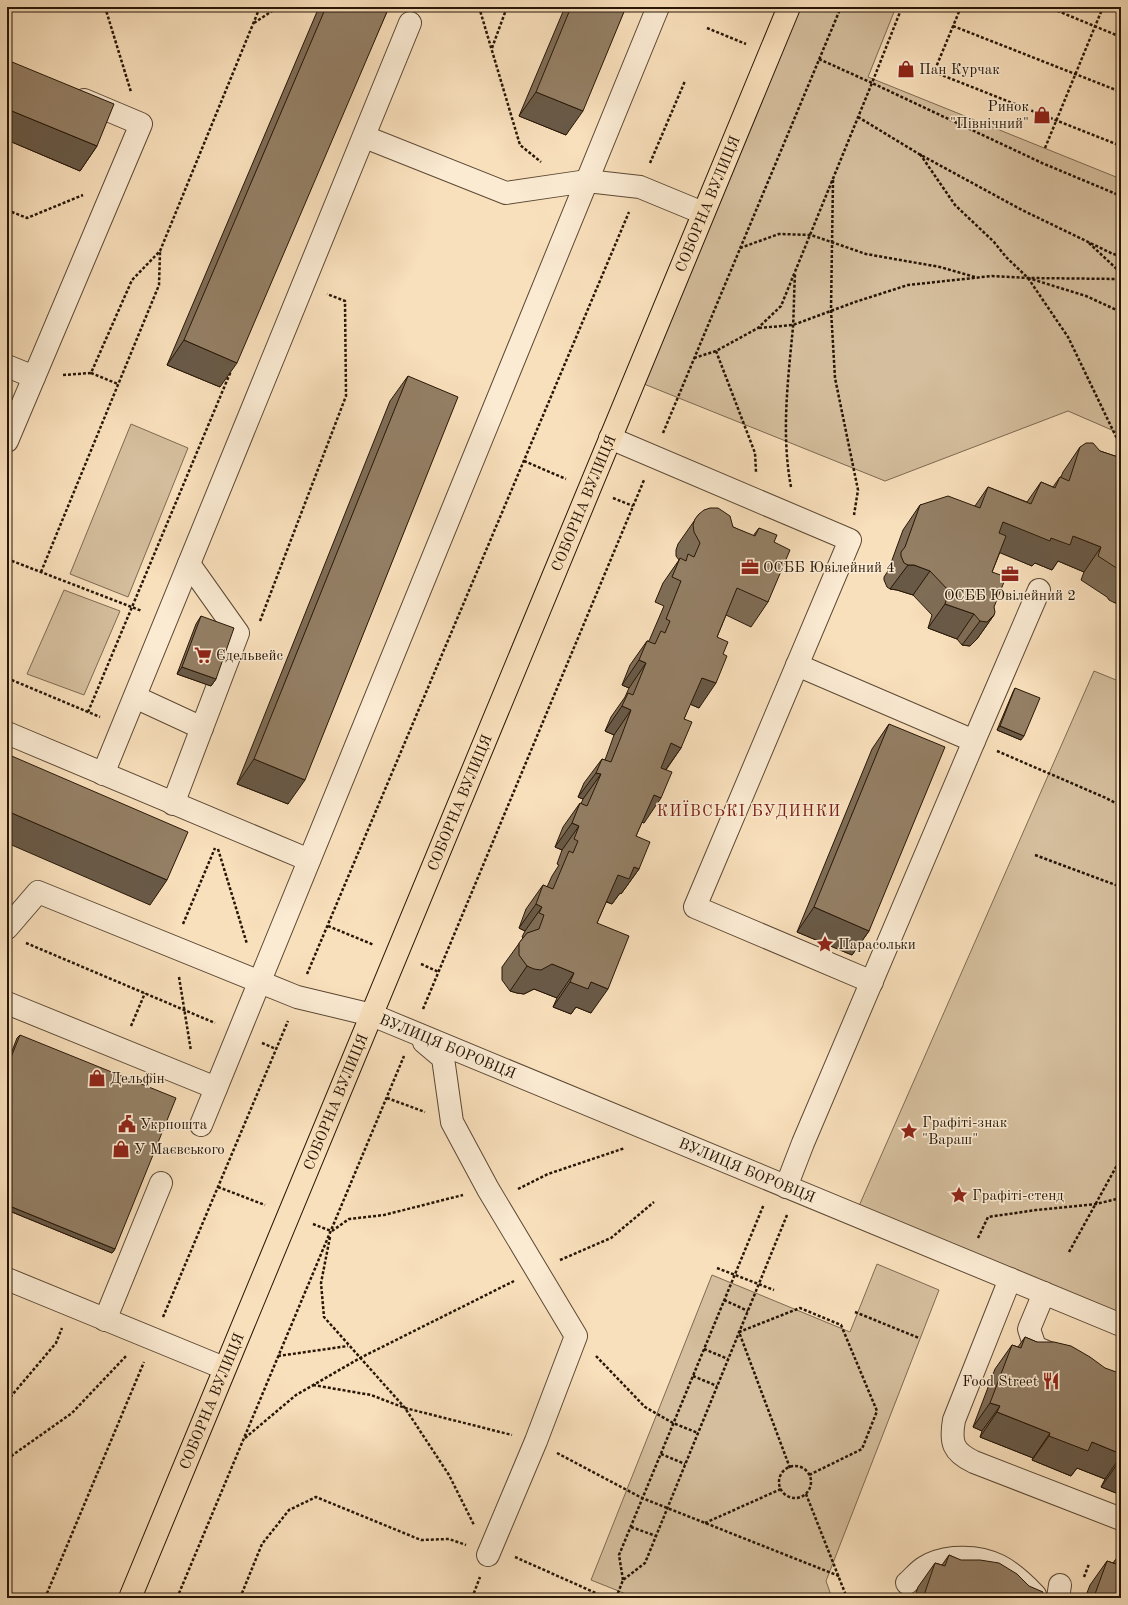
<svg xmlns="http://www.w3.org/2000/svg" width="1128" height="1605" viewBox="0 0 1128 1605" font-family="'Old Standard TT',serif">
	<rect width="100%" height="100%" fill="#f9e0bc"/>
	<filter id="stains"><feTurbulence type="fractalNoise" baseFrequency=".005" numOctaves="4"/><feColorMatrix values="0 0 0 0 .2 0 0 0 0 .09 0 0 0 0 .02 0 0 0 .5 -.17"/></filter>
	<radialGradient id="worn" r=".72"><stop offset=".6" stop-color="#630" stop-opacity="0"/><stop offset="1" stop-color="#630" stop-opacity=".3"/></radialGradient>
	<g fill="#d5be9d" stroke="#7e6a52">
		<path d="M789,7H896L868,77L1121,179V434L1068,411L885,481L634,380Z"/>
		<path d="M131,424L188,448L128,597L70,574Z"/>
		<path d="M64,590L120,611L84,695L27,674Z"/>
		<path d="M1094,671L1121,682V1325L855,1215Z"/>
		<path d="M877,1264L939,1290L826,1581L832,1598H636L591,1580L712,1275L850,1332Z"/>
	</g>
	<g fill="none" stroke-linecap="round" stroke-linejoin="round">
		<g stroke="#5c4834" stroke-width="24">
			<g id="minor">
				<path d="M365,137L506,193L587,181L640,187L703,213"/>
				<path d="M7,366L34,377"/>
				<path d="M610,438L850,540L695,907L872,982"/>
				<path d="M7,441L141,124L84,100"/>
				<path d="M135,697L202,728"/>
				<path d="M7,733L309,860"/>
				<path d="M974,741L1039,590"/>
				<path d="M103,774L410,23"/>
				<path d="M173,804L238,633L189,564"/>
				<path id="s1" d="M7,928L38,892L297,997L372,1015L1121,1325"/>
				<path d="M7,1003L216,1088"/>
				<path d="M424,1042L443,1058L452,1122L488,1189L576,1336L536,1441L488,1555"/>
				<path d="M201,1125L658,7"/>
				<path d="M786,1187L803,1143L974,741L797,665"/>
				<path d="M7,1279L224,1368"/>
				<path d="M1010,1279L954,1420C950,1443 953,1452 974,1462L1121,1519"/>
				<path d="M1044,1293L1029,1329L1035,1347L1056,1356"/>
				<path d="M105,1320L161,1183"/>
				<path d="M907,1583C913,1578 918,1571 925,1567C933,1562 945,1559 954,1558C991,1555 1010,1569 1035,1595L1036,1598"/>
				<path d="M1058,1598L1060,1585"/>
			</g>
		</g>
		<g stroke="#271606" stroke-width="24">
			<g id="major">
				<path id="s2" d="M130,1598L789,7"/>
			</g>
		</g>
		<g stroke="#271606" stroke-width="2.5" stroke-dasharray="3 2" stroke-linecap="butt">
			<path d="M105,7L131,92"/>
			<path d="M479,7L520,145L541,162"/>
			<path d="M961,7L934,72L1121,146"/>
			<path d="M1048,7L1121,37"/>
			<path d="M254,23L278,7"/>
			<path d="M953,26L1121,92"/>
			<path d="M707,28L746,44"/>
			<path d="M492,48L507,7"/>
			<path d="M819,59L872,83L902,7"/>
			<path d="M858,117L919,154L1022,210L1113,254L1121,256"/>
			<path d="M1045,148L1103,7"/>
			<path d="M920,154L955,205L994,242L1006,257L1028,278L1086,296L1121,312"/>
			<path d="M650,163L685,81"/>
			<path d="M833,180L831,310L835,378L858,490L854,515"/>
			<path d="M7,210L27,218L83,195"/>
			<path d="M1089,243L1121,273"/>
			<path d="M740,248L779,234L811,235L866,254L940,267L975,277"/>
			<path d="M1028,278L1068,337L1121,447"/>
			<path d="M759,328L793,325L855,302L908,285L992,276L1028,278L1121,279"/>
			<path d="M716,351L755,453L756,472"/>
			<path d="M694,358L716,351L758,328L781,306L872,83L1042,163L1121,196"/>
			<path d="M91,373L118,384"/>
			<path d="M63,375L91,373L132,280L160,251L260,7"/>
			<path d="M663,433L841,7"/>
			<path d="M524,461L566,479"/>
			<path d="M791,487C781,434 788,380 793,327C794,309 794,292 795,274"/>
			<path d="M613,498L633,506"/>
			<path d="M7,559L142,611"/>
			<path d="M41,572L159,285L160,252"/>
			<path d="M260,621L346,396L345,301L327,294"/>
			<path d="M7,678L100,717"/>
			<path d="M88,712L231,371"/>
			<path d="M997,751L1106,798L1121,806"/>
			<path d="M218,849L247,944"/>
			<path d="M1035,855L1121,887"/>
			<path d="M183,924L215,848"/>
			<path d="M328,926L374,945"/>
			<path d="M26,943L215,1023"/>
			<path d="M421,964L439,972"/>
			<path d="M307,974L629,212"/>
			<path d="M179,977L191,1051"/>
			<path d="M423,1009L644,480"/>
			<path d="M131,1026L145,993"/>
			<path d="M262,1043L276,1049"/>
			<path d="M387,1098L425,1112"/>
			<path d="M218,1187L265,1205"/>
			<path d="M518,1189L548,1174L625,1148"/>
			<path d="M313,1224L331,1231"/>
			<path d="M332,1231L349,1219L384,1215L463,1195"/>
			<path d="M330,1237L321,1283L324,1317L405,1408L449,1475L474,1525"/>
			<path d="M978,1238L988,1217L1036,1210L1096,1204L1121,1198"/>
			<path d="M1069,1252L1121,1158"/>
			<path d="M560,1260L611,1238L654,1202"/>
			<path d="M717,1268L774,1290"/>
			<path d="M724,1300L748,1311"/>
			<path d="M855,1312L919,1338"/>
			<path d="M163,1317L288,1021"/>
			<path d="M704,1349L728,1359"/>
			<path d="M278,1356L348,1346"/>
			<path d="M596,1356L645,1407L673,1423L698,1433"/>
			<path d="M693,1376L717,1386"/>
			<path d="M313,1385L371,1395L405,1408L512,1435"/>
			<path d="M7,1401L56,1343L62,1328"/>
			<path d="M245,1438L296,1395L360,1358L514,1281"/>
			<path d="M557,1453L642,1498L839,1576"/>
			<path d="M661,1454L685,1464"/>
			<path d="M7,1459L72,1413L127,1355"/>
			<circle cx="795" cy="1482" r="16"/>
			<path d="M790,1468L739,1332L800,1308L841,1325L877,1411L862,1449L809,1475"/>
			<path d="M806,1494L847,1598"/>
			<path d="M705,1523L781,1489"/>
			<path d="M631,1527L656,1536"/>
			<path d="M515,1557L607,1598"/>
			<path d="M1084,1577L1089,1564"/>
			<path d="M623,1580L619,1555L764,1204"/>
			<path d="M45,1598L144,1362"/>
			<path d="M177,1598L404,1056"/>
			<path d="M240,1598L262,1544L289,1510L316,1497L421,1540L449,1539L466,1545"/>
			<path d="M472,1598L480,1577"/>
			<path d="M616,1598L623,1580L645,1563L787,1215"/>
		</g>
		<use href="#minor" stroke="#fbebd3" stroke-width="22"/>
		<use href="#major" stroke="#f9e0bc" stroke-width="22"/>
	</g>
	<g fill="#7f6d57" stroke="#271606">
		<path d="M319,7H389L220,387L167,365Z"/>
		<path d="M565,7H626L566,135L519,116Z"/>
		<path d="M12,62L97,146L80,171L7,140V69Z"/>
		<path d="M408,376L288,804L237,784L390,401Z"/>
		<path d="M1080,447L1100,451L1121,458V602L1115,603L1109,600L1107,597L1081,580L1084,572L1058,561L1052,570L1035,563L1032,566L1000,552L992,572L994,615L977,639L970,646L962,645L957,639L928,628L932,615L913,595L897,590L890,589L887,587L884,580V577L888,571L903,530L920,505L975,506L988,487L1027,502L1041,482L1053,487L1060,477H1061L1063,472Z"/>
		<path d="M699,514L733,527L753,536L759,528L774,542L768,602L751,627L726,615L717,637L699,708L690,704L684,719L681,748L666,770L644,823L642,822L636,836L639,869L621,894L620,893L612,904L606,902L597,923L591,1013L576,1007L571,1014L553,1007L557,998L534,989L524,994L517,993L510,991L502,980V967L523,938L522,937L525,931L519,928L526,909L543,885L547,887L552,876L559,865L557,864L562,850L555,847L563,827L580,803L581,804L583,799L578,797L584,783L602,759L605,760L614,735L605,731L611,717L625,697L629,688L622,685L630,665L647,641H649L664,606L655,602L663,583L679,560L676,556V550L678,544Z"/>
		<path d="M201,616L216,679L211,686L177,674L196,624Z"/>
		<path d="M1015,688L1021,740L997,730L1013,692Z"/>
		<path d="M889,724L869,931L852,955L797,932L872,749Z"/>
		<path d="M20,1035L115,1249L112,1253L7,1210V1064L17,1038Z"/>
		<path d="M1025,1337L1121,1378V1495L1101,1487L1105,1479L1077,1468L1071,1476L1032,1460L1033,1458L980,1437L982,1431L973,1427L995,1369L1012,1345L1018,1347Z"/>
		<path d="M949,1555L1040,1598H914L918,1587L935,1563L942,1565Z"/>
		<path d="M1119,1555L1121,1598H1085L1090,1585L1107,1561L1113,1563Z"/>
	</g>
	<g fill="#685947" stroke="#271606">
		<path d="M536,92L583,111L566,135L519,116Z"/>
		<path d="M7,109L97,146L80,171L7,140Z"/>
		<path d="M184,340L237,363L220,387L167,365Z"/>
		<path d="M1003,522L1051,538L1073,536L1101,547L1084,572L1058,561L1052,570L1035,563L1032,566L986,547Z"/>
		<path d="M908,565H914L930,571L913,595L897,590L890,589Z"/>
		<path d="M1121,595V602L1115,603Z"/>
		<path d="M945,604L974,614L957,639L928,628Z"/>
		<path d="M994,615L977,639L970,646L962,645L980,621Z"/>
		<path d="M639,660L646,663L629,688L622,685Z"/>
		<path d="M182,667L216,679L211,686L177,674Z"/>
		<path d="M702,678L716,683L699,708L685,702Z"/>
		<path d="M622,706L631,710L614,735L605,731Z"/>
		<path d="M1000,726L1024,736L1021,740L997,730Z"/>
		<path d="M671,743L681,748L664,772L653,768Z"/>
		<path d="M254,759L305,780L288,804L237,784Z"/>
		<path d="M596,773L601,774L583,799L578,797Z"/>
		<path d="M654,795L661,798L644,823L636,819Z"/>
		<path d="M7,811L167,880L150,905L7,843Z"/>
		<path d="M572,823L579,826L562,850L555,847Z"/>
		<path d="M634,867L639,869L621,894L620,893L612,904L601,899L618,875Z"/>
		<path d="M536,904L542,907L525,931L519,928Z"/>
		<path d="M814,907L869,931L852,955L797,932Z"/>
		<path d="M552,964L574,973L557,998L534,989L524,994L517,993L510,991L527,966Z"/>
		<path d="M570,982H591L608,989L591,1013L576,1007L571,1014L553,1007Z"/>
		<path d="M7,1205L115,1249L112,1253L7,1210Z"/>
		<path d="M990,1403L1000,1406L982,1431L973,1427Z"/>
		<path d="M997,1412L1050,1433L1033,1458L980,1437Z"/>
		<path d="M1049,1436L1092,1442L1121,1454V1456L1105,1479L1077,1468L1071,1476L1032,1460Z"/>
		<path d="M1118,1463L1121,1464V1495L1101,1487Z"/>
		<path d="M1095,1594L1103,1597V1598H1092Z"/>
	</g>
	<g fill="#947f65" stroke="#271606">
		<path d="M326,7H389L237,363L184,340Z"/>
		<path d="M571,7H626L583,111L536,92Z"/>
		<path d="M12,62L114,104L97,146L7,109V74Z"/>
		<path d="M408,376L458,397L305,780L254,759Z"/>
		<path d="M1086,443H1093L1100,451L1121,458V571L1098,556L1101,547L1073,536L1070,545L1051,538L1050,541L1003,522L999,533L1006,536L992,572L1006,577L994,607L995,612L994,615L987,622L980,621L974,614L945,604L949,591L930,571L914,565H908L904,563L901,556V552L905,547L920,505L948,496L980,508L988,487L1031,504L1041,482L1055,488L1060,477L1069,481L1080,447Z"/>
		<path d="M710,508H718L730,516L733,527L755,536L759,528L777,535L774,542L790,550L768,602L737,588L717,637L728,642L723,654L727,656L716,683L702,678L684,719L692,722L681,748L671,743L661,768L672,772L661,798L654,795L636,836L650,842L639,869L634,867L629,879L618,875L597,923L629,936L608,989L591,982L588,989L570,982L574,973L552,964L541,970L534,969L527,966L519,955V943L527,933L539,929L544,915L539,913L542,907L536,904L543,885L553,889L569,851L573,853L578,841L574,839L579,826L572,823L580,803L587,806L601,774L596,773L602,759L611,762L621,737L631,710L622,706L628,693L633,695L646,663L639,660L647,641L655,644L661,631L665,633L670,621L666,619L681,581L672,577L680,558L686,561L688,554L694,557L700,543L694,532L693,525L695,519L699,514L704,510Z"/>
		<path d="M201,616L234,628L216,679L182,667Z"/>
		<path d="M1015,688L1040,698L1024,736L1000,726Z"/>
		<path d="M889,724L945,747L869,931L814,907Z"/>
		<path d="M7,754L188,832L167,880L7,811Z"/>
		<path d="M20,1035L176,1098L115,1249L7,1205V1067Z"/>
		<path d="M1025,1337L1037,1342H1054L1071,1346L1090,1357L1105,1368L1119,1373L1117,1377L1121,1378V1454L1092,1442L1088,1451L1049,1436L1050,1433L997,1412L1000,1406L990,1403L1012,1345L1021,1348Z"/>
		<path d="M1121,1457V1464L1118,1463Z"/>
		<path d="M949,1555L961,1560H980L999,1563L1017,1574L1029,1586L1043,1592L1040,1598H923L935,1563L945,1566Z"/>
		<path d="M1119,1555L1121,1556V1598H1103V1597L1095,1594L1107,1561L1116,1564Z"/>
	</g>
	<defs>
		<g id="shop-bare" transform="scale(1.38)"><path d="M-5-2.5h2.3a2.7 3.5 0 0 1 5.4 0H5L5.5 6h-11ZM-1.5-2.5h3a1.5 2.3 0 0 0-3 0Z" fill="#8f2418" stroke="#fbebd3" stroke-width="2.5" paint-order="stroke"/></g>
		<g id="office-bare" transform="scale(1.38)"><path d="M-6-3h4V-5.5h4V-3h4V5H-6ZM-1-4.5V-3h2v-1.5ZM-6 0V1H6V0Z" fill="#8f2418" stroke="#fbebd3" stroke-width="2.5" paint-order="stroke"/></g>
		<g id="supermarket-bare" transform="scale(1.38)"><path d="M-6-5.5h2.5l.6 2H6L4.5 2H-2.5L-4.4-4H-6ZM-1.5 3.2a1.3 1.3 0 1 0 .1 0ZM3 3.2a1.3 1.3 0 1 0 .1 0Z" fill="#8f2418" stroke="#fbebd3" stroke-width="2.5" paint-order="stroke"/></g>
		<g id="sight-bare" transform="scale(1.38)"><path d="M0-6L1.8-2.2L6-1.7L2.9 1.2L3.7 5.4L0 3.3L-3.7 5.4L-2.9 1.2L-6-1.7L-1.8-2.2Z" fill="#8f2418" stroke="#fbebd3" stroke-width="2.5" paint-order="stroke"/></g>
		<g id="civic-bare" transform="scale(1.38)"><path d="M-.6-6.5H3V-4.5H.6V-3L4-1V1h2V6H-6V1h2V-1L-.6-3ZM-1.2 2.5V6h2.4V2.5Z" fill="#8f2418" stroke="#fbebd3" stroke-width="2.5" paint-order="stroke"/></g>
		<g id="restaurant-bare" transform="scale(1.38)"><path d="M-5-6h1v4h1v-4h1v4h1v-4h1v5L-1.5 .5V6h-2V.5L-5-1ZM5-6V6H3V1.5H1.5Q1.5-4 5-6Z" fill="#8f2418" stroke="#fbebd3" stroke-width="2.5" paint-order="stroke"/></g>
	</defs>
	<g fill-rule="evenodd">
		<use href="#shop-bare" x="906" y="69"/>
		<use href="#shop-bare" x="1042" y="115"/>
		<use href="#office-bare" x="750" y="567"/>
		<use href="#office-bare" x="1010" y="574"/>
		<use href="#supermarket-bare" x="203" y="655"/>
		<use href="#sight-bare" x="825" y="944"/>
		<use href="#shop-bare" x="97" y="1078"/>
		<use href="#civic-bare" x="127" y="1124"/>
		<use href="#sight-bare" x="909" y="1131"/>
		<use href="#shop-bare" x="121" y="1149"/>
		<use href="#sight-bare" x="959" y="1195"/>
		<use href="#restaurant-bare" x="1051" y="1381"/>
	</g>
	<g text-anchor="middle" stroke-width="3" stroke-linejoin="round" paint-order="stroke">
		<g font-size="15" fill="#271606" stroke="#fbebd3" text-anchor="start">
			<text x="919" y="74">Пан Курчак</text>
			<text x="1029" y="111" text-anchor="end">Ринок<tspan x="1029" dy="17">"Північний"</tspan></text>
			<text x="763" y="572">ОСББ Ювілейний 4</text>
			<text x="1010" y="600" text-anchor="middle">ОСББ Ювілейний 2</text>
			<text x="216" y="660">Єдельвейс</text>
			<text x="838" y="949">Парасольки</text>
			<text x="110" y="1083">Дельфін</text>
			<text x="922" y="1127">Графіті-знак<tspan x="922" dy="17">"Вараш"</tspan></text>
			<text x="140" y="1129">Укрпошта</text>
			<text x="134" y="1154">У Маєвського</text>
			<text x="972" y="1200">Графіті-стенд</text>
			<text x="1038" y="1386" text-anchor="end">Food Street</text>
		</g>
		<g font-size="15" fill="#271606" stroke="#fbebd3">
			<text dy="5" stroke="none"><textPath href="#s2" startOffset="1509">СОБОРНА ВУЛИЦЯ</textPath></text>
			<text dy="5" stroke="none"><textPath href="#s2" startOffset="1185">СОБОРНА ВУЛИЦЯ</textPath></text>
			<text dy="5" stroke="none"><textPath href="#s2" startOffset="861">СОБОРНА ВУЛИЦЯ</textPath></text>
			<text dy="5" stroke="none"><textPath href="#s1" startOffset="486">ВУЛИЦЯ БОРОВЦЯ</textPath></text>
			<text dy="5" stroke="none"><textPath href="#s2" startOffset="537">СОБОРНА ВУЛИЦЯ</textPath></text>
			<text dy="5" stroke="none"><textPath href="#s1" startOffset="810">ВУЛИЦЯ БОРОВЦЯ</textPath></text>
			<text dy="5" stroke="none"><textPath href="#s2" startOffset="213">СОБОРНА ВУЛИЦЯ</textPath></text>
		</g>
		<g font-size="16" letter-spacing="1" fill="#7a1f14" stroke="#fbebd3">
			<text x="749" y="816">КИЇВСЬКІ БУДИНКИ</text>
		</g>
	</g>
	<rect width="1128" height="1605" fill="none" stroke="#f9e0bc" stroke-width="24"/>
	<rect x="8" y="8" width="1112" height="1589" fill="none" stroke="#271606" stroke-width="2"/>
	<rect x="12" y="12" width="1104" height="1581" fill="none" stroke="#271606"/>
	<rect width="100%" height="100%" filter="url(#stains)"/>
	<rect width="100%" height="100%" fill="url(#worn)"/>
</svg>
